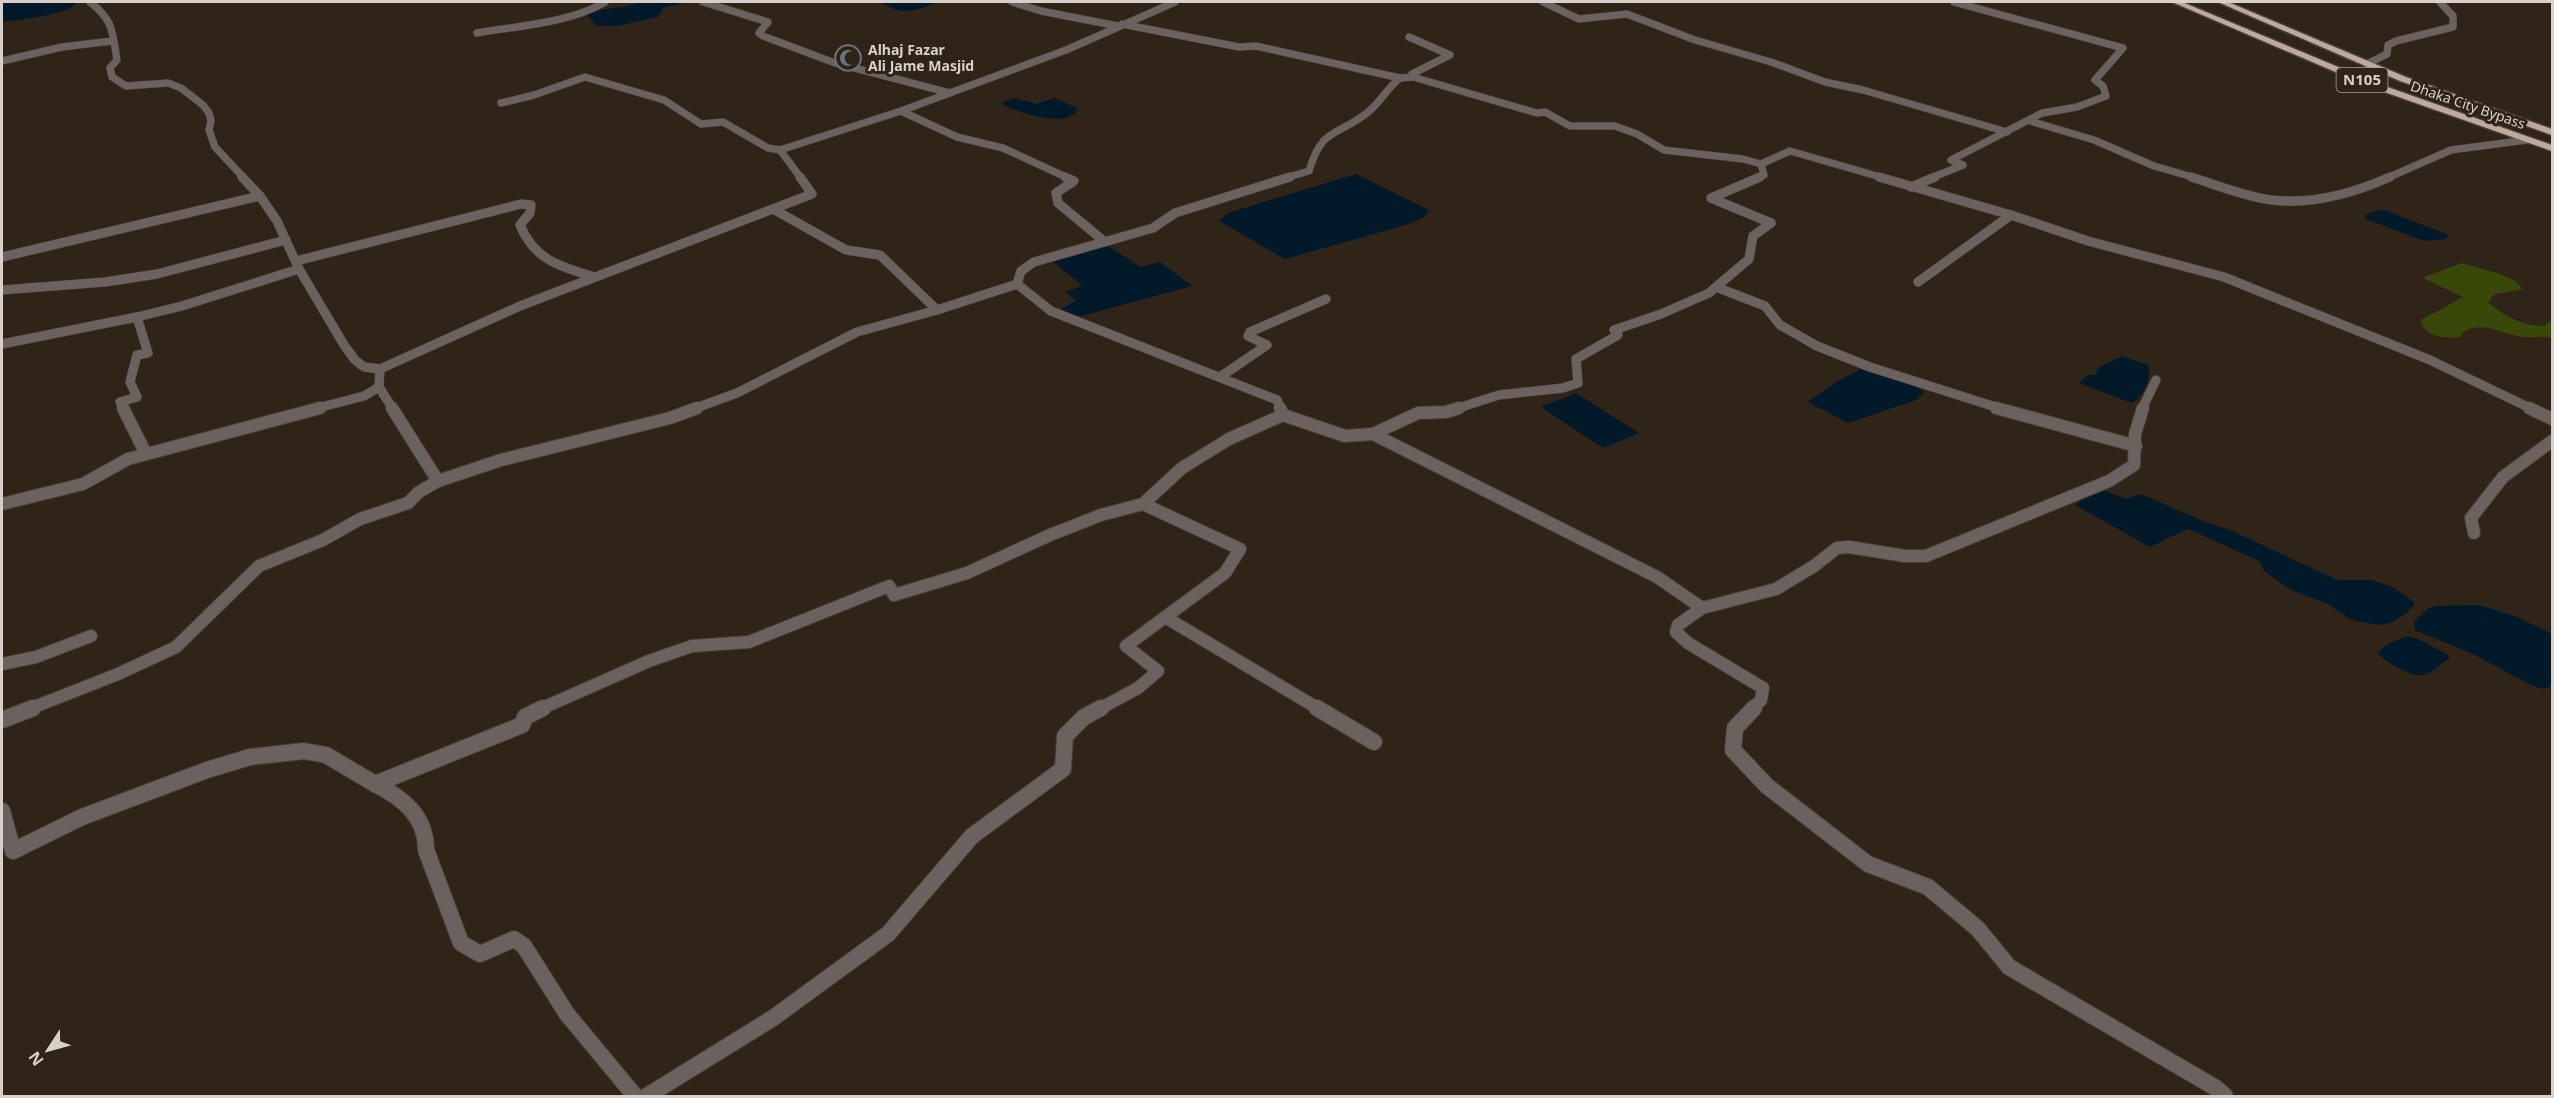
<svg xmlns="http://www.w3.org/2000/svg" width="2554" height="1098" viewBox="0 0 2554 1098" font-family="'Noto Sans',sans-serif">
	<rect width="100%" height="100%" fill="#302317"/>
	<path fill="#384809" d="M2462,263L2500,274L2515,281L2523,289L2495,294L2488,302C2504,316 2522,326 2544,326L2552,320V338C2542,335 2534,338 2523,337C2502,335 2482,319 2462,333L2460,337C2446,339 2423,337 2421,320L2463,297L2425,279L2424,277Z"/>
	<g fill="#021929">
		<path d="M2,2H71L76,3C68,15 17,20 2,22Z"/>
		<path d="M642,2H687L663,8L658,17L616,26H596L589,17L583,16L584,13C603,8 623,9 642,2Z"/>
		<path d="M881,2H939C918,10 901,17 881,2Z"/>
		<path d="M1014,98L1037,104L1054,98L1077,108L1075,114C1071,115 1066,118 1062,119C1048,120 1011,112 1002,103Z"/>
		<path d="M1356,174L1429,210L1424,217L1409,224L1285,259L1219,221L1228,213Z"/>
		<path d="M2380,210L2387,211L2448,235L2446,239L2424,241L2366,219L2365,215Z"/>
		<path d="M1106,245L1141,267L1160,262L1192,286L1078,317L1060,310L1076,301L1065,292L1082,286L1051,260Z"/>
		<path d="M2122,356L2148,365C2152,378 2144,396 2132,403L2079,383L2088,375H2095L2100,367Z"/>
		<path d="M1861,369L1913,385L1924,392L1916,400L1848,423L1808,402L1838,381Z"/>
		<path d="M1576,393L1639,433L1603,448L1541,407Z"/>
		<path d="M2101,489L2126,499L2141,494L2205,522L2230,530L2337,580H2371L2393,587L2415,603L2407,613L2392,622L2380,625L2357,621L2348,618L2328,604L2291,590L2264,571L2259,561L2193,531L2187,529L2150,547L2075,505L2092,492Z"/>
		<path d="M2479,605L2517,617L2552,634V686L2543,689L2527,683L2473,654L2415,630L2414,622L2427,609L2437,606Z"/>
		<path d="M2407,636L2420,640L2450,656L2448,659C2441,664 2432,673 2424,675C2414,678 2384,662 2378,653L2388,644Z"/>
	</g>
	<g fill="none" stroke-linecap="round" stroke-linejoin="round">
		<g stroke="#4b3f33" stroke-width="8">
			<g id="minor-far3">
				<path d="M90,2C114,21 112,31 117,60L110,68L112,77L126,86L168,83L181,88L203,105L209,113L211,121L209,130L215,147L244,178"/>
				<path d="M703,2L768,22L759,33L763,36L835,63L950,93"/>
				<path d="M1012,2L1041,11L1118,26"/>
				<path d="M1543,2L1579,19L1627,14L1695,40L1771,62L1825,82L1863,90L2007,132"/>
				<path d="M1122,24L1239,47L1256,46L1400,78L1413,77L1537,113L1545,112L1570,126H1615L1637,134L1664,150L1743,159L1761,164"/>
				<path d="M477,33C516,26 571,23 605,2"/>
				<path d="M1409,37L1450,55L1412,74L1413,77"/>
				<path d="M2,61L62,47L112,41"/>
				<path d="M2367,64L2387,54L2388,45L2396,41L2453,27V16L2440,2"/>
				<path d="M501,103L534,95L585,77L664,100L701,124L723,122L768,148L780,150"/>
				<path d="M2030,121L2094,140L2154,166L2196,178"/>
				<path d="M801,178L780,150L901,111"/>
				<path d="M1068,178L1003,148L957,137L901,111L1066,50L1175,2"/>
				<path d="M1285,178L1309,171C1322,127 1336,137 1367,113C1380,103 1387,88 1400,78"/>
				<path d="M1756,178L1764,175L1761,164L1790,151L1884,178"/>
				<path d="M1931,178L1963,165L1951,160L2042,113L2077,107L2106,96L2103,86L2095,80L2123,48L1954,2"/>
				<path d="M2387,178L2451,150L2527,140"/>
			</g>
		</g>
		<g stroke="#4b3f33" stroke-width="10">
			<g id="minor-far2">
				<path d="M242,177L260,196L277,221L299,269L344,345L355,360L364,367L380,369"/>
				<path d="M1065,177L1074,181L1056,193L1058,203L1105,242"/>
				<path d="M1760,177L1711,198L1771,223"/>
				<path d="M1879,177L2011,215L2088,241L2224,277L2430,360L2532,409"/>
				<path d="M2191,177C2217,185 2246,197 2272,200C2313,205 2354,193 2390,177"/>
				<path d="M1911,187L1935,177"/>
				<path d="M773,209L846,250L880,255L937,310L1017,284"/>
				<path d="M2,257L260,196"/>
				<path d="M296,261L521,204L531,205L530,213L520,225C535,261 560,266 594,277"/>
				<path d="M1918,282L2011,215"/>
				<path d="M1716,287L1765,306L1780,325L1817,346L1870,367L2002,409"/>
				<path d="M2,290L105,282L157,274L286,240"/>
				<path d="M137,317L182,306L299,269"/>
				<path d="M2,344L137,317L148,353L137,355L130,382L137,397L120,402L124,409"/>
				<path d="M1220,377L1267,345L1248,336L1250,332L1326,299"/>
				<path d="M379,387L393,409"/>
				<path d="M314,409L364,396L379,387L380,369L520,306L812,194L800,177"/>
				<path d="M693,409L737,393L857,332L937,310"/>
				<path d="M1281,409L1277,400L1051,311L1017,284L1021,271L1034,262L1153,228L1175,213L1290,177"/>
				<path d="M1455,409L1499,395L1563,388L1578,383L1576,359L1618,335L1614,330L1661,314L1709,293L1749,259L1753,236L1771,223"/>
				<path d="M2142,409L2156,380"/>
			</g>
		</g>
		<g stroke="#4b3f33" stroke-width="14">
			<g id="minor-far1">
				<path d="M123,408L146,454"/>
				<path d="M392,408L438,481"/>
				<path d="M1280,408L1283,415L1345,436L1373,434L1657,577L1702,608L1678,625L1676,632L1688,643L1763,688L1761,700L1752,709"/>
				<path d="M1996,408L2136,446"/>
				<path d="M2529,408L2552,419"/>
				<path d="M1373,434L1418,413L1446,412L1459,408"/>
				<path d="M2,504L83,484L128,459L320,408"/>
				<path d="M2474,533L2471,518L2503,477L2552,441"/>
				<path d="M1702,608L1776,589L1814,566L1837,548L1849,547L1905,556H1926L2109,481L2134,465L2135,434L2143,408"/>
				<path d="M1165,617L1319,709"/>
				<path d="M2,664L36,657L91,636"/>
				<path d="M29,709L118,674L176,647L259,566L323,540L360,519L408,503L419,492L438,481L501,460L670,418L697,408"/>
				<path d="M540,709L649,661L692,646L749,642L889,586L894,595L967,573L1050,535L1101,515L1143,504L1182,468L1229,439L1283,415"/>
				<path d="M1099,709L1138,688L1158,671L1126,646L1225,573L1240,549L1143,504"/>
			</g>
		</g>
		<g stroke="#4b3f33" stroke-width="18">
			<g id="minor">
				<path d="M1317,708L1374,742"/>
				<path d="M1754,708L1735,728L1733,750L1767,786L1868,864L1928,887L1978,929L2009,967L2216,1088L2225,1096"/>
				<path d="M2,720L33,708"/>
				<path d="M375,784C403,798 426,816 426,850L461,943L480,954L514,939L524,946L567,1014L635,1096"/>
				<path d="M2,811L13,851L82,817L207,770L250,757L304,751L326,755L375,784L522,725L525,717L543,708"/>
				<path d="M647,1096L773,1018L888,934L972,836L1063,769L1065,736L1084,717L1101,708"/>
			</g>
		</g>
		<g stroke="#4b3f33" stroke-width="3">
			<g id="trunk">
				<path d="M2172,2H2182L2379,84L2552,145V151L2373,88Z"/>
				<path d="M2218,2H2228L2406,77L2552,129V135L2400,81Z"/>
			</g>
		</g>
		<use href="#minor-far3" stroke="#6b615f" stroke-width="7"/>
		<use href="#minor-far2" stroke="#6b615f" stroke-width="9"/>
		<use href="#minor-far1" stroke="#6b615f" stroke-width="12"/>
		<use href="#minor" stroke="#6b615f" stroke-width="16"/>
		<use href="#trunk" fill="#bea8a2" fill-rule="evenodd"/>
	</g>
	<defs>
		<g id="mosque-ring" transform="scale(1.35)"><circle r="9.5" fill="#302317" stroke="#6b7280" stroke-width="1.5"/><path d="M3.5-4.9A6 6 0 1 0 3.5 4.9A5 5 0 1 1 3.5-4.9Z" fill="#6b7280"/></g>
	</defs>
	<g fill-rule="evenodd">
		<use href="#mosque-ring" x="848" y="58"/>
	</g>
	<g text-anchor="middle" stroke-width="6" stroke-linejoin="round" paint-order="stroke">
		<g font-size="14" font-weight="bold" fill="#d8d0c8" stroke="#302317" text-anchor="start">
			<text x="868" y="55">Alhaj Fazar<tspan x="868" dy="16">Ali Jame Masjid</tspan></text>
		</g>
		<g font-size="14" fill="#d8d0c8" stroke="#302317">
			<text transform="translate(2468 105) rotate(19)" y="5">Dhaka City Bypass</text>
		</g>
		<rect fill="#302317" stroke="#a69c93" stroke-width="1.5" x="2336.5" y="68" width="51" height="24" rx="4.5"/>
		<g font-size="15" font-weight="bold" fill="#d8d0c8">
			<text x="2362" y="85">N105</text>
		</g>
	</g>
	<rect width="2554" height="1098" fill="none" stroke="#d8d0c8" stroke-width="6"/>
	<g transform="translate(48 1050) rotate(234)" stroke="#302317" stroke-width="4.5" paint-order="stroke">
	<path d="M0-4.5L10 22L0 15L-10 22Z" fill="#d8d0c8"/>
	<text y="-9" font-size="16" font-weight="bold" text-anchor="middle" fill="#d8d0c8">N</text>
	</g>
</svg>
